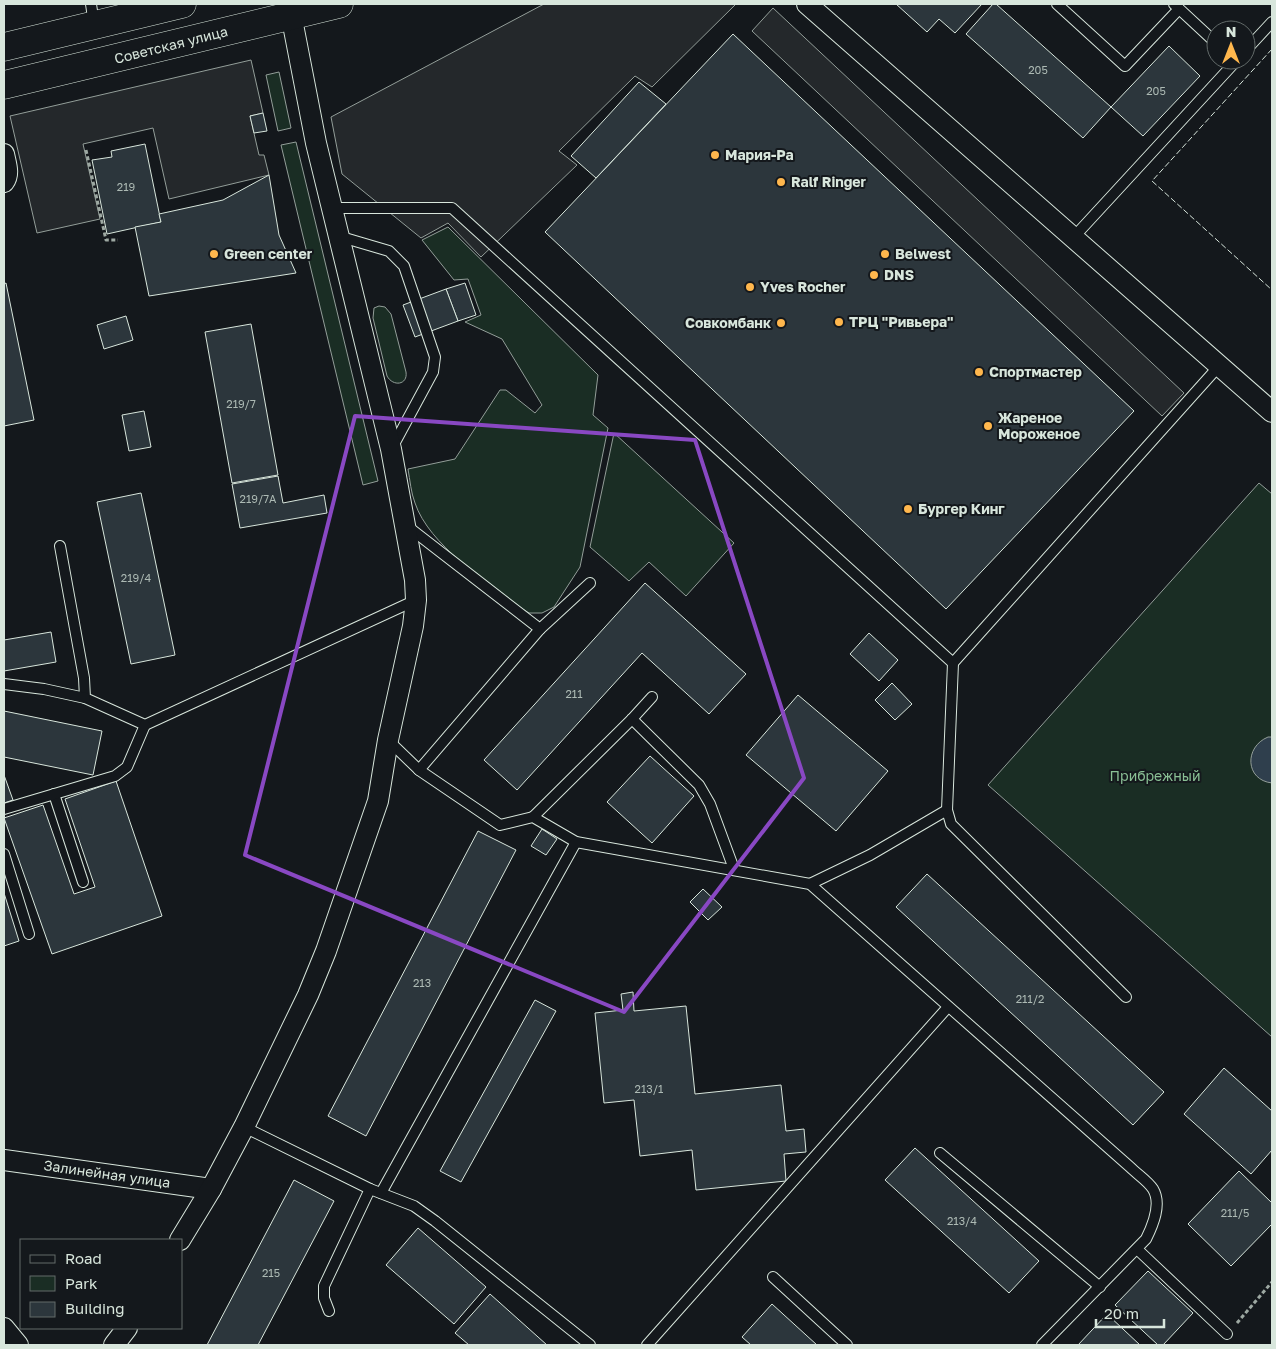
<svg xmlns="http://www.w3.org/2000/svg" width="1276" height="1349" viewBox="0 0 1276 1349" font-family="'Golos Text',sans-serif">
	<rect width="100%" height="100%" fill="#14181c"/>
	<g fill="#1a2d24" stroke="#939e99">
		<path d="M279,72L291,128L278,131L266,75Z"/>
		<path d="M296,142L378,481L363,485L281,145Z"/>
		<path d="M448,227L598,375L593,415L608,428L580,567L554,607L542,613H529L521,608C487,582 429,545 415,503C411,493 410,480 408,469L455,459L500,390H506L535,413L542,405L502,339L465,322L481,315L468,279L454,280L422,240Z"/>
		<path d="M379,306L385,307L391,314L406,372C408,385 393,387 387,376L373,318L374,308Z"/>
		<path d="M614,433L734,543L686,596L649,562L629,581L590,547Z"/>
		<path d="M1259,483L1272,494V1037L988,785Z"/>
	</g>
	<g fill="#24282b" stroke="#939e99">
		<path d="M544,4H736L652,87L635,76L559,151L577,165L481,257L448,223L421,238L342,174L331,117Z"/>
		<path d="M773,8L1184,393L1162,416L752,31Z"/>
		<path d="M251,60L263,113L250,116L259,155H264L269,175L169,199L153,128L83,144L100,219L37,233L10,116Z"/>
	</g>
	<path fill="#2f3f4d" stroke="#939e99" d="M1268,737H1272V783C1245,780 1244,747 1268,737Z"/>
	<g fill="#2c363c" stroke="#d8e6dc">
		<path d="M896,4H982L955,33L939,19L927,32Z"/>
		<path d="M993,4H996L1111,107L1083,138L966,34Z"/>
		<path d="M733,34L1134,411L946,609L545,232Z"/>
		<path d="M1169,46L1200,76L1143,136L1111,107Z"/>
		<path d="M639,82L666,104L596,178L571,156Z"/>
		<path d="M263,113L267,131L254,133L250,116Z"/>
		<path d="M145,144L161,222L107,234L92,160L112,157L111,151Z"/>
		<path d="M269,175L279,235L296,273L149,296L135,227L161,222L159,214L223,200Z"/>
		<path d="M6,283L34,420L4,426V284Z"/>
		<path d="M465,283L476,315L458,321L446,289Z"/>
		<path d="M446,289L458,321L415,337L403,305Z"/>
		<path d="M126,316L133,340L104,349L97,325Z"/>
		<path d="M251,324L278,475L232,483L205,332Z"/>
		<path d="M144,411L151,447L129,451L122,415Z"/>
		<path d="M278,476L283,503L324,495L327,513L240,528L232,484Z"/>
		<path d="M141,493L175,655L131,664L97,502Z"/>
		<path d="M645,583L746,674L709,714L642,653L517,790L484,760Z"/>
		<path d="M51,632L56,662L4,671V640Z"/>
		<path d="M869,633L898,660L879,681L850,654Z"/>
		<path d="M892,683L912,704L895,720L875,700Z"/>
		<path d="M798,695L888,771L836,831L746,755Z"/>
		<path d="M4,711L102,731L93,775L4,757Z"/>
		<path d="M650,756L694,796L652,843L607,802Z"/>
		<path d="M4,775L13,800L4,803Z"/>
		<path d="M116,781L162,916L52,954L4,818L43,805L74,894L95,887L65,799Z"/>
		<path d="M542,829L557,839L546,855L531,846Z"/>
		<path d="M478,831L516,850L366,1136L328,1116Z"/>
		<path d="M927,874L1164,1092L1133,1125L896,907Z"/>
		<path d="M703,889L722,907L708,920L690,902Z"/>
		<path d="M4,893L19,941L4,946Z"/>
		<path d="M633,992L634,1011L686,1006L695,1094L781,1085L786,1131L804,1129L806,1152L784,1154L786,1181L696,1190L692,1150L640,1156L634,1100L604,1103L595,1013L623,1010L621,994Z"/>
		<path d="M535,1000L556,1011L461,1182L440,1171Z"/>
		<path d="M1224,1068L1272,1111V1150L1251,1174L1184,1114Z"/>
		<path d="M915,1148L1039,1261L1009,1293L885,1180Z"/>
		<path d="M1239,1171L1272,1203V1224L1231,1266L1188,1224Z"/>
		<path d="M294,1180L334,1201L258,1345H207Z"/>
		<path d="M418,1228L486,1287L454,1324L386,1265Z"/>
		<path d="M1148,1271L1193,1313L1163,1345H1158L1115,1305Z"/>
		<path d="M490,1294L547,1345H469L455,1333Z"/>
		<path d="M772,1304L817,1345H751L742,1337Z"/>
		<path d="M1107,1314L1140,1345H1078Z"/>
	</g>
	<g fill="none" stroke-linecap="round" stroke-linejoin="round">
		<g stroke="#d8e6dc" stroke-width="12">
			<g id="service">
				<path d="M91,4L94,25"/>
				<path d="M1057,4L1125,66L1179,9"/>
				<path d="M1174,4L1216,43"/>
				<path d="M1246,50L1272,22"/>
				<path d="M332,208H452L953,663L1219,366"/>
				<path d="M338,236L389,251L404,266L435,357L433,372L392,448"/>
				<path d="M1073,238L1237,60"/>
				<path d="M407,526L540,629L590,583"/>
				<path d="M60,546L84,678L85,698L145,725L416,600"/>
				<path d="M953,663L947,810L951,824L1126,997"/>
				<path d="M4,684L44,689L85,698"/>
				<path d="M632,719L699,785L710,804L734,869"/>
				<path d="M388,740L419,770L500,825L533,817L576,842L810,884L1130,1167C1137,1174 1148,1181 1153,1189C1162,1204 1153,1225 1146,1239L1042,1345"/>
				<path d="M419,770L540,629"/>
				<path d="M54,794L83,882"/>
				<path d="M4,809L115,776L127,767L145,725"/>
				<path d="M533,817L632,719L652,697"/>
				<path d="M4,854L29,934"/>
				<path d="M810,884L870,855L947,810"/>
				<path d="M244,1127L370,1189L414,1206L435,1221L590,1345"/>
				<path d="M940,1153L1100,1287"/>
				<path d="M381,1193L576,842"/>
				<path d="M1137,1249L1227,1334"/>
				<path d="M773,1277L847,1345"/>
				<path d="M329,1311L324,1298V1286L370,1189"/>
				<path d="M647,1345L948,1007"/>
			</g>
		</g>
		<g stroke="#d8e6dc" stroke-width="22">
			<g id="minor">
				<path d="M807,4L1272,412"/>
				<path d="M4,154C6,164 10,174 4,182"/>
				<path d="M4,1160L211,1189"/>
				<path d="M180,1240L211,1189L244,1127L308,995L326,951L378,801L388,740L413,626L416,600L415,580L391,449L316,143L289,4"/>
				<path d="M4,1328L18,1345"/>
				<path d="M114,1345L127,1328"/>
			</g>
		</g>
		<g stroke="#d8e6dc" stroke-width="29">
			<g id="secondary">
				<path d="M4,47L182,4"/>
				<path d="M4,85L339,4"/>
			</g>
		</g>
		<g stroke="#9da8a2" stroke-width="3" stroke-dasharray="4 2.5" stroke-linecap="butt">
			<path d="M86,150L106,240H118"/>
			<path d="M1237,1323L1272,1282"/>
		</g>
		<use href="#service" stroke="#14181c" stroke-width="10"/>
		<use href="#minor" stroke="#14181c" stroke-width="20"/>
		<use href="#secondary" stroke="#14181c" stroke-width="28"/>
		<path stroke="#d8e6dc" stroke-width="1" stroke-dasharray="6 2.5" stroke-linecap="butt" d="M1272,49L1152,181L1272,290"/>
	</g>
	<path fill="none" stroke="#8948c3" stroke-width="4" stroke-linejoin="round" d="M355,416L695,440L804,778L624,1012L245,855Z"/>
	<g fill="#ffb74d" stroke="#14181c" stroke-width="2">
		<circle cx="715" cy="155" r="5"/>
		<circle cx="781" cy="182" r="5"/>
		<circle cx="214" cy="254" r="5"/>
		<circle cx="885" cy="254" r="5"/>
		<circle cx="874" cy="275" r="5"/>
		<circle cx="750" cy="287" r="5"/>
		<circle cx="839" cy="322" r="5"/>
		<circle cx="781" cy="323" r="5"/>
		<circle cx="979" cy="372" r="5"/>
		<circle cx="988" cy="426" r="5"/>
		<circle cx="908" cy="509" r="5"/>
	</g>
	<g text-anchor="middle" stroke-width="4" stroke-linejoin="round" paint-order="stroke">
		<g font-size="11" fill="#adbab4">
			<text x="1038" y="74">205</text>
			<text x="1156" y="95">205</text>
			<text x="126" y="191">219</text>
			<text x="241" y="408">219/7</text>
			<text x="258" y="503">219/7А</text>
			<text x="136" y="582">219/4</text>
			<text x="574" y="698">211</text>
			<text x="422" y="987">213</text>
			<text x="1030" y="1003">211/2</text>
			<text x="649" y="1093">213/1</text>
			<text x="1235" y="1217">211/5</text>
			<text x="962" y="1225">213/4</text>
			<text x="271" y="1277">215</text>
		</g>
		<g font-size="14" fill="#d8e6dc" stroke="#14181c">
			<text transform="translate(171 45) rotate(-14)" y="5">Советская улица</text>
			<text transform="translate(107 1174) rotate(8)" y="5">Залинейная улица</text>
		</g>
		<g font-size="14" font-weight="bold" fill="#d8e6dc" stroke="#14181c" text-anchor="start">
			<text x="725" y="160">Мария-Ра</text>
			<text x="791" y="187">Ralf Ringer</text>
			<text x="224" y="259">Green center</text>
			<text x="895" y="259">Belwest</text>
			<text x="884" y="280">DNS</text>
			<text x="760" y="292">Yves Rocher</text>
			<text x="849" y="327">ТРЦ "Ривьера"</text>
			<text x="771" y="328" text-anchor="end">Совкомбанк</text>
			<text x="989" y="377">Спортмастер</text>
			<text x="998" y="423">Жареное<tspan x="998" dy="16">Мороженое</tspan></text>
			<text x="918" y="514">Бургер Кинг</text>
		</g>
		<g font-size="14" fill="#8ac095" stroke="#14181c">
			<text x="1155" y="781">Прибрежный</text>
		</g>
	</g>
	<rect width="1276" height="1349" fill="none" stroke="#d8e6dc" stroke-width="10"/>
	<rect x="20" y="1239" width="162" height="90" fill="#14181c" stroke="#626a69"/>
	<rect x="30" y="1255" width="25" height="8" fill="#14181c" stroke="#626a69"/>
	<text x="65" y="1264" font-size="15" fill="#d8e6dc">Road</text>
	<rect x="30" y="1276" width="25" height="15" fill="#1a2d24" stroke="#626a69"/>
	<text x="65" y="1289" font-size="15" fill="#d8e6dc">Park</text>
	<rect x="30" y="1302" width="25" height="15" fill="#2c363c" stroke="#626a69"/>
	<text x="65" y="1314" font-size="15" fill="#d8e6dc">Building</text>
	<g transform="translate(1231 45)"><circle r="24" fill="#14181c" stroke="#626a69"/>
	<path d="M0-4L9 19L0 12L-9 19Z" fill="#ffb74d"/>
	<text y="-8" font-size="14" font-weight="bold" text-anchor="middle" fill="#d8e6dc">N</text>
	</g>
	<path d="M1096 1319v8h68v-8" fill="none" stroke="#d8e6dc" stroke-width="2.5"/>
	<text x="1104" y="1319" font-size="15" fill="#d8e6dc" stroke="#14181c" stroke-width="4" paint-order="stroke">20 m</text>
</svg>
